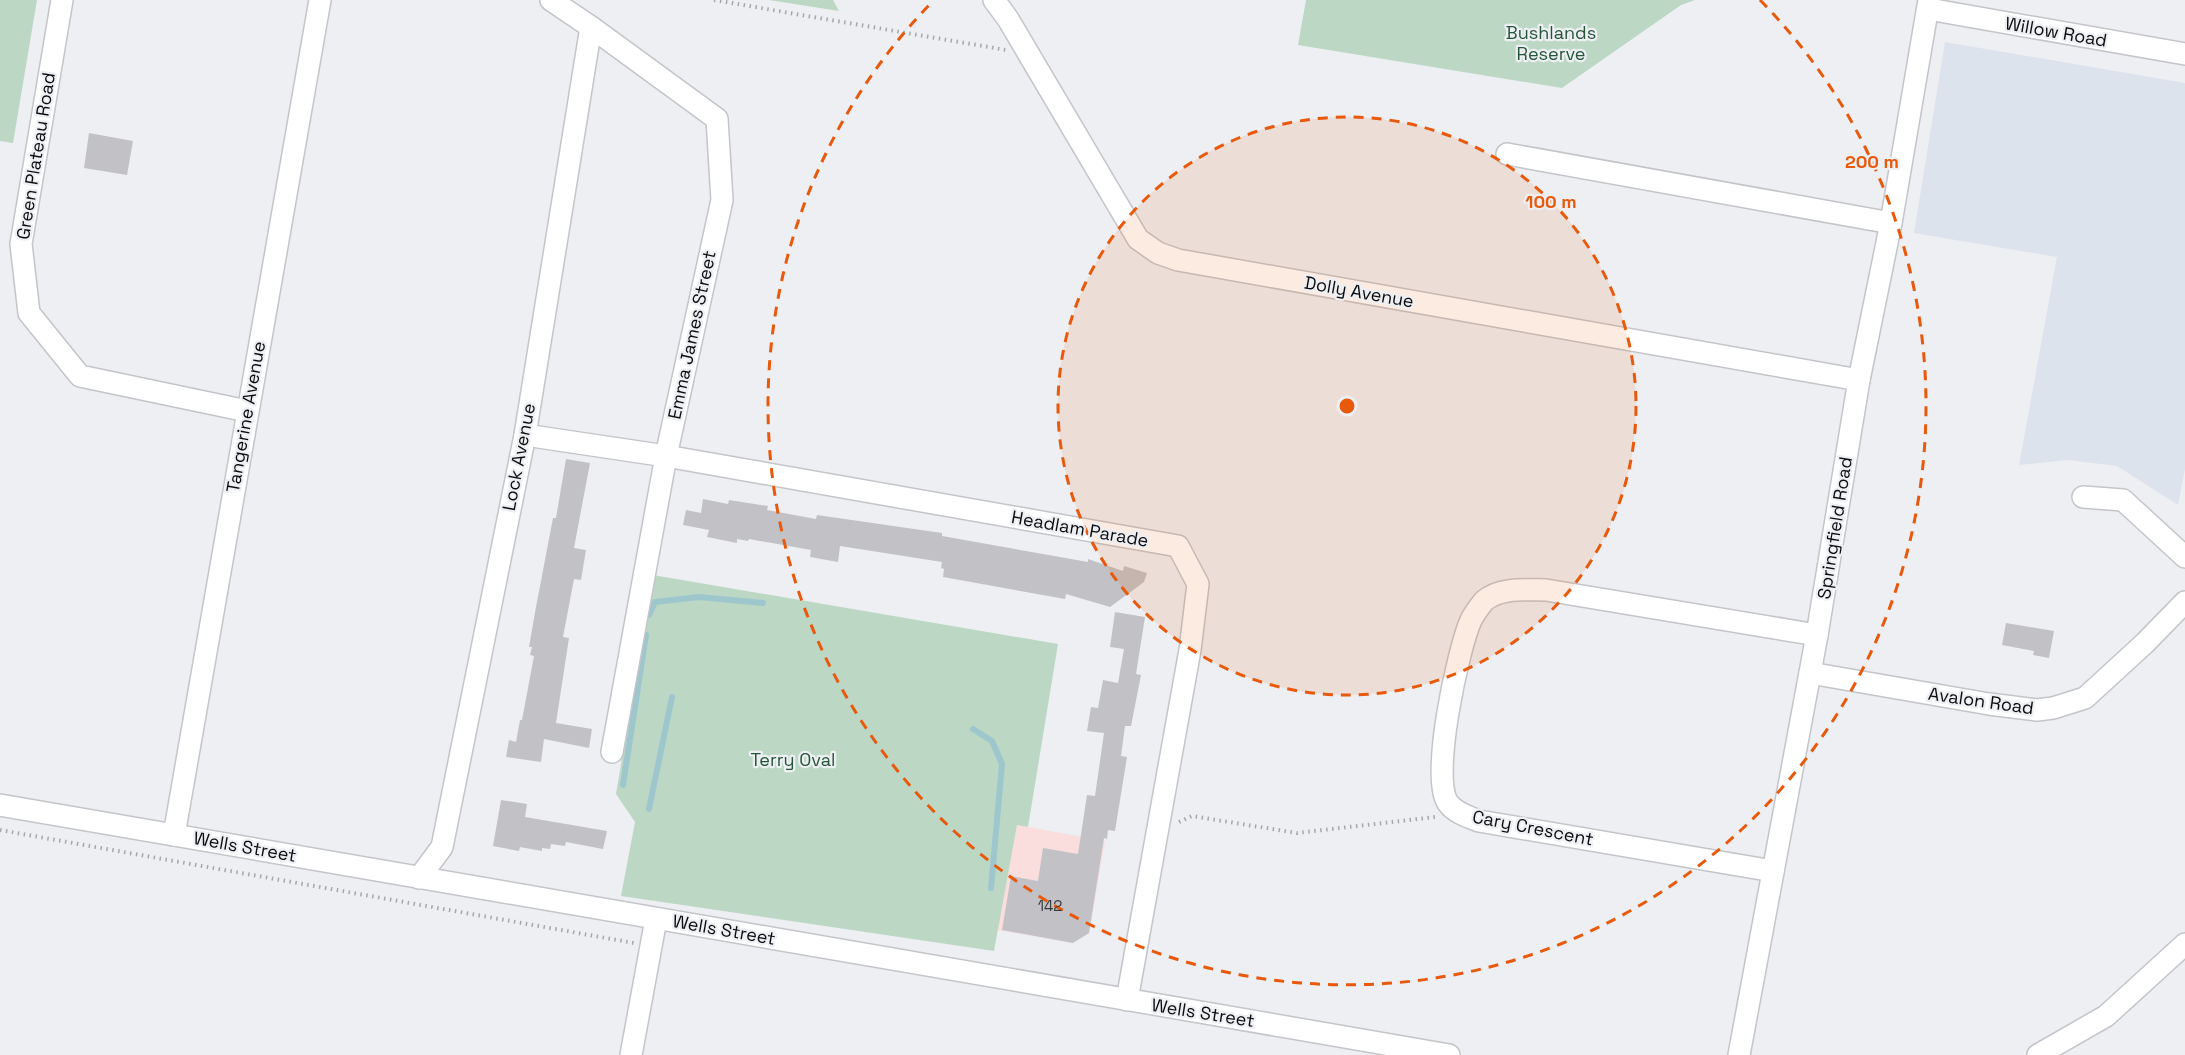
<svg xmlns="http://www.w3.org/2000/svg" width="2185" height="1055" viewBox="0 0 2185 1055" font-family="'Space Grotesk',sans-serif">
	<rect width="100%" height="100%" fill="#edeff3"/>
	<path fill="#f9dedd" d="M1017,825L1105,841L1089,933L1073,943L997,930Z"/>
	<path fill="#dce3ed" d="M1945,42L2185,83V469L2178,505L2117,466L2068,460L2019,465L2057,257L1914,233Z"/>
	<g fill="#bcd8c5">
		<path d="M0,0H37L13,143L0,141Z"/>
		<path d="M769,0H833L839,11Z"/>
		<path d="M1306,0H1695L1681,5L1562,88L1298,45Z"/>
		<path d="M653,575L1058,644L1028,827L1017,825L994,951L621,896L635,822L616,794Z"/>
	</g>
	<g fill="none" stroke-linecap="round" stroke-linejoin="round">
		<g stroke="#9ec6cd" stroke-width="6">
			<path d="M649,615L655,602L699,597L763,603"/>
			<path d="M973,729L992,741L1002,764L991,888"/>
			<path d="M623,785L646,635"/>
			<path d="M649,809L672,697"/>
		</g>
	</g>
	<g fill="#c2c2c6">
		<path d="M89,133L133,141L127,175L84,168Z"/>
		<path d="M566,459L590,463L574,548L586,550L581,580L574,579L563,637L569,638L556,723L592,729L589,748L544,739L541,762L506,757L509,740L516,742L520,720H522L534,656L530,655L532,647H529L536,607L553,518H556Z"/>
		<path d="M703,499L728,504L729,500L768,506L767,510L816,519L817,515L942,533V536L1088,562V559L1123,571L1124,566L1147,573L1144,582L1110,607L1066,594L1065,599L943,577L944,569L941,568L942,562L840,546L838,562L810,557L811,550L749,539L748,541L737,539V543L707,537L709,530L683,525L686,510L701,513Z"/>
		<path d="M1115,612L1145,617L1136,674L1141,675L1131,726H1125L1121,756L1127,757L1115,831L1108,830L1107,839L1104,838L1089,933L1073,943L1002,930L1011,876L1038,881L1043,848L1078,854L1087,795L1095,796L1104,733L1087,731L1091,707L1098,708L1103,680L1118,683L1124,649L1110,647Z"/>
		<path d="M2006,623L2054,631L2049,658L2033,655L2034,651L2002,645Z"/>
		<path d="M501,800L527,804L525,817L607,831L603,849L566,842L565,846L551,844L550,849L542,848V851L520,847L519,851L493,846Z"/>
	</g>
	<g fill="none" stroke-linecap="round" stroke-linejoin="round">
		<g stroke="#c3c5c9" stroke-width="24">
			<g id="minor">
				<path d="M62,0L21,244L29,313L80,376L247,411"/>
				<path d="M551,0L591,27L717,119L722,200L666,456L612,752"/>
				<path d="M994,0L1008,19L1138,239L1158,253L1178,260L1859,380"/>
				<path d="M1928,9L2185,54"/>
				<path d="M1507,154L1891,223"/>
				<path d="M525,435L666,456L1178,546L1198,584L1190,650L1127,1000"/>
				<path d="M2083,497L2123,500L2185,557"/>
				<path d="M1810,673L1989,704L2037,710L2053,708L2085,698L2145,643L2185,602"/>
				<path d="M0,805L1449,1055"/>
				<path d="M174,835L320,0"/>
				<path d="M1773,871L1479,821C1469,817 1455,813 1448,803C1430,778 1458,649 1471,620C1474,614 1480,606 1484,601C1500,587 1526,590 1546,590L1817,635"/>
				<path d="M419,878L442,847L525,435L591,27"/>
				<path d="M631,1055L656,919"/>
				<path d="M1739,1055L1817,635L1859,380L1891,223L1929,0"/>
				<path d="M2038,1055L2106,1016L2185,944"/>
			</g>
		</g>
		<g stroke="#a5a7aa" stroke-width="4" stroke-dasharray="1.5 4.5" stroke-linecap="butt">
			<path d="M714,0L1006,50"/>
			<path d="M1179,822L1192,816L1297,833L1435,817"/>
			<path d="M0,830L634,943"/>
		</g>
		<use href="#minor" stroke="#fff" stroke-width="21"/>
	</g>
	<circle cx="1347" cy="406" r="289" fill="#e8590c" fill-opacity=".12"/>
	<g fill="none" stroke="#e8590c" stroke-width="3" stroke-dasharray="10 8">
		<circle cx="1347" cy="406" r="289"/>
		<path d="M1760 0A579 579 0 1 1 934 0"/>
	</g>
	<g text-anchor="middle" stroke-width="4.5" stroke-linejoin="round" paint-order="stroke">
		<g font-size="15" fill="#393a3b">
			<text x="1050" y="911">142</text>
		</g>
		<g font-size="18" fill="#0b0c0d" stroke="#edeff3">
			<text transform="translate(2056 32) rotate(10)" y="6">Willow Road</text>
			<text transform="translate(36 156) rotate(-81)" y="6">Green Plateau Road</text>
			<text transform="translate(1359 292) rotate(10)" y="6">Dolly Avenue</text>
			<text transform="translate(692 335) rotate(-78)" y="6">Emma James Street</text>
			<text transform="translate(246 417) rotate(-80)" y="6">Tangerine Avenue</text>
			<text transform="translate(519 457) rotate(-79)" y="6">Lock Avenue</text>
			<text transform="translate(1835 528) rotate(-81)" y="6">Springfield Road</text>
			<text transform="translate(1080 529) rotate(10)" y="6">Headlam Parade</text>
			<text transform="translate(1981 701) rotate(8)" y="6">Avalon Road</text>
			<text transform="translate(1533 828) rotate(11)" y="6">Cary Crescent</text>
			<text transform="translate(245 847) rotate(10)" y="6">Wells Street</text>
			<text transform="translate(724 930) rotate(10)" y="6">Wells Street</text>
			<text transform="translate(1203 1013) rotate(9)" y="6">Wells Street</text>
		</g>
		<g font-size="18" fill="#235538" stroke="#edeff3">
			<text x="1551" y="39">Bushlands<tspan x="1551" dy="21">Reserve</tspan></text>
			<text x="793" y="766">Terry Oval</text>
		</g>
	</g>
	<circle cx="1347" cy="406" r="9" fill="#e8590c" stroke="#edeff3" stroke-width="3"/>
	<g font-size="18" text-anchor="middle" font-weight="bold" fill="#e8590c" stroke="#edeff3" stroke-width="4.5" stroke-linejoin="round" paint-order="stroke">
		<text x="1872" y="168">200 m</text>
		<text x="1551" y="208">100 m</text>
	</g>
</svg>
